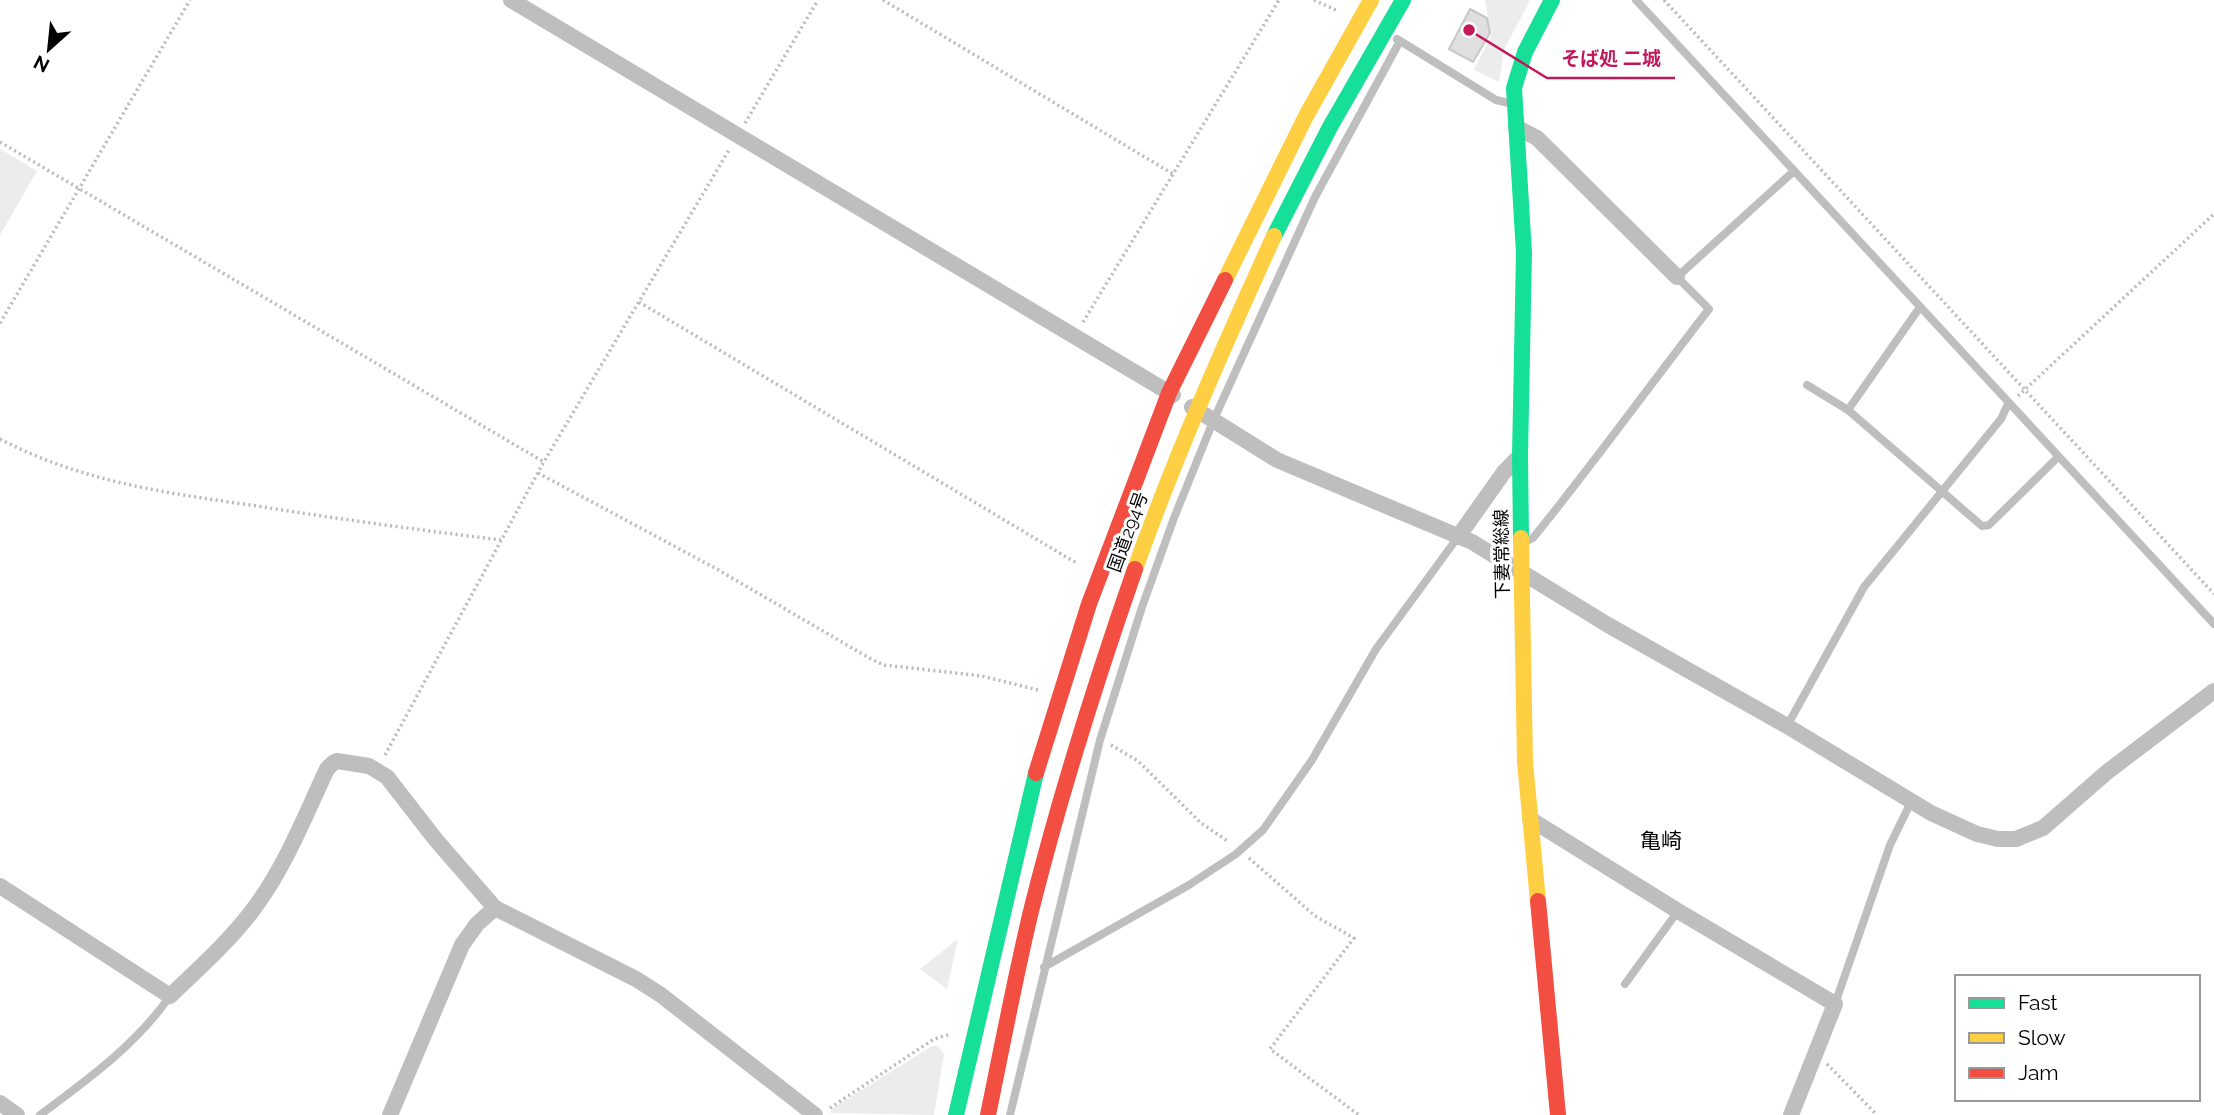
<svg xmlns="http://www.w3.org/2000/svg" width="2214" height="1115" viewBox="0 0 2214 1115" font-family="Raleway,'Noto Sans JP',sans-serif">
	<rect width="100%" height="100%" fill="#fff"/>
	<g fill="#ececec">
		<path d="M1485,0H1530L1504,50L1499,82L1474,70L1491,36Z"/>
		<path d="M0,149L37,171L0,235Z"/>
		<path d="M958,939L947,989L920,969Z"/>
		<path d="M932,1046H938L944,1054L934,1115L830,1113L833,1108Z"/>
	</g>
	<path fill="#dfdfdf" stroke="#c7c7c7" stroke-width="2" d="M1470,9L1487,18L1490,33L1473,62L1449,49Z"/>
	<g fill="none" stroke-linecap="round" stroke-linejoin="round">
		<g stroke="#b9b9b9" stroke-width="3.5" stroke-dasharray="2 3.5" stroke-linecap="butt">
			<path d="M883,0L1173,174"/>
			<path d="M1314,0L1338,11"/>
			<path d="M1664,0L2214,594"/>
			<path d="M745,123L818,0"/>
			<path d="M0,142L544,462"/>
			<path d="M639,302L1078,564"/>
			<path d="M1083,322L1279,0"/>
			<path d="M0,323L190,0"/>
			<path d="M2018,396L2214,214"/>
			<path d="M0,439C82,482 166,493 257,506C338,519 420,530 501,540"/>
			<path d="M538,473L715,568L871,659L884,665L982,676L1038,690"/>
			<path d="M1111,745L1138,761L1201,823L1229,842"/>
			<path d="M385,755L542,465L729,150"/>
			<path d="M1249,858L1315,916L1354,938L1270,1049L1359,1115"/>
			<path d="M1827,1064L1877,1115"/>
			<path d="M830,1108L934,1039L951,1034"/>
		</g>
		<g stroke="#bebebe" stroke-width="8">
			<path d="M1636,0L2214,624"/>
			<path d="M1397,39L1496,100L1513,104"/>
			<path d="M1807,385L1848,410L1982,526L1989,525L2058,457"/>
			<path d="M1848,410L1920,307"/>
			<path d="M1525,542L1533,538C1594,463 1650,385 1709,309L1677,277L1794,171"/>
			<path d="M1787,726L1864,587L2001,419L2008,404"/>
			<path d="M1044,967L1189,885L1236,854L1263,830L1312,760L1376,649L1458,537"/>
			<path d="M1625,984L1678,911"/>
			<path d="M1835,1004L1890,845L1911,802"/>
			<path d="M40,1115C87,1080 136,1045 170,996"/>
			<path d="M1010,1115L1100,740L1142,607L1174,518L1214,419L1315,197L1400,41"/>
		</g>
		<g stroke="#bebebe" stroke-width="16">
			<path d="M511,0L1173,395"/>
			<path d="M1516,127L1537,138L1677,277"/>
			<path d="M1192,407L1277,460L1472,542L1608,625L1787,726L1931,813L1977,834L1998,839H2016L2043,828L2107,772L2214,691"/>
			<path d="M1458,537L1504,472L1520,456"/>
			<path d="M1530,819L1678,911L1835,1004L1791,1115"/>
			<path d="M0,886L170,996C199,968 231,940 255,907C286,865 305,816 327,769L333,763L337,761L369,766L387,777L436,840L495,908"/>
			<path d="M0,1103L17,1115"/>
			<path d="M390,1115L462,945L477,924L495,908L636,979L661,995L815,1115"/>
		</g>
		<g stroke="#16e098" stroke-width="16">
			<path d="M1274,236L1330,127L1403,0"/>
			<path d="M1521,538L1520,456L1524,253L1514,88L1525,52L1552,0"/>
			<path d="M956,1115L1036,773"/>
		</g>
		<g stroke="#ffcf43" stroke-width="16">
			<path d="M1225,280L1306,116L1371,0"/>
			<path d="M1521,538L1525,762L1538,901"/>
			<path d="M1135,569C1176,454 1224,346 1274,236"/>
		</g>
		<g stroke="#f24e42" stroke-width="16">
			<path d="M1036,773L1089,604L1169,393L1225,280"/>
			<path d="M1538,901L1558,1115"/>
			<path d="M988,1115C1002,1047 1015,978 1031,911C1060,795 1096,681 1135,569"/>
		</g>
	</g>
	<g text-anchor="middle" stroke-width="6" stroke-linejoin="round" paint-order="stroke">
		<g font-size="18" fill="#000" stroke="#fff">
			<text transform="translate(1128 532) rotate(-70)" y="6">国道294号</text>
			<text transform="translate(1502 554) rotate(-91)" y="6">下妻常総線</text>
		</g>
		<g font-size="21" fill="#000" stroke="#fff">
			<text x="1661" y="848">亀崎</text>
		</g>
	</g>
	<path fill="none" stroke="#c2185b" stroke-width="2.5" d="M1469 30L1547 78H1675"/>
	<circle fill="#c2185b" stroke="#fff" stroke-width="2.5" cx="1469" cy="30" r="7"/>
	<g font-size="19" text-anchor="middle" font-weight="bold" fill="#c2185b" stroke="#fff" stroke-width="6" stroke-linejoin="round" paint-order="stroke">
		<text x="1611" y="65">そば処 二城</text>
	</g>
	<rect x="1955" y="975" width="245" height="126" fill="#ffffff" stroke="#999999" stroke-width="2"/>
	<rect x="1969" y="998" width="35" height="10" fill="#16e098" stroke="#999999" stroke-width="2"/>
	<text x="2018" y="1010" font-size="21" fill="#000000">Fast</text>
	<rect x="1969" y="1033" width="35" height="10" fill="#ffcf43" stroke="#999999" stroke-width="2"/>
	<text x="2018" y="1045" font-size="21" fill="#000000">Slow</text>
	<rect x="1969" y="1068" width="35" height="10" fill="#f24e42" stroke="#999999" stroke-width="2"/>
	<text x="2018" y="1080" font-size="21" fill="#000000">Jam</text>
	<g transform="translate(49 49) rotate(207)" stroke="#ffffff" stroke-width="5" paint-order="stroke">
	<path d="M0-5L12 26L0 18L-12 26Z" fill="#000000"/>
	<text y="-10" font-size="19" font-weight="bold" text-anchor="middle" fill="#000000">N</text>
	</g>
</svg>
